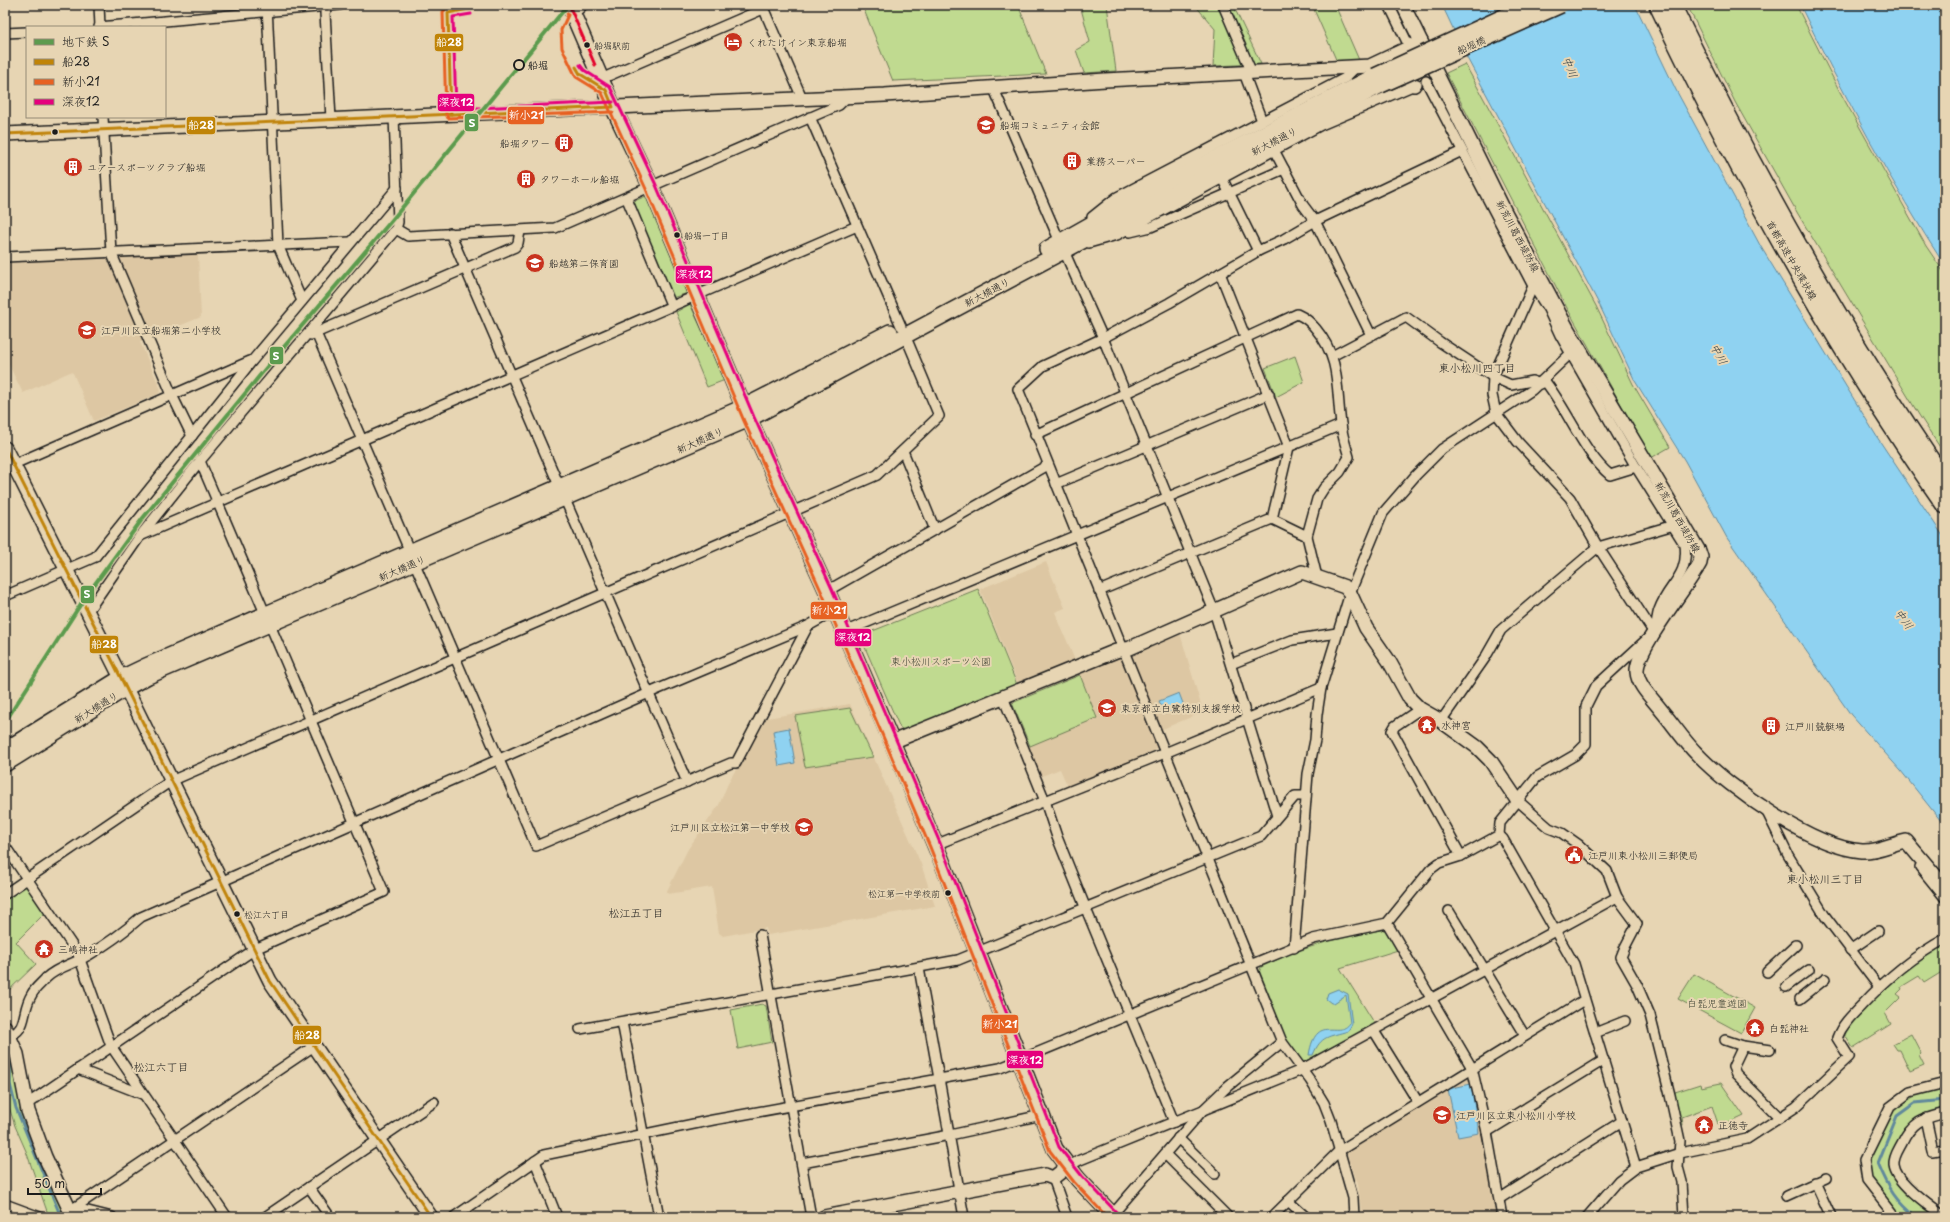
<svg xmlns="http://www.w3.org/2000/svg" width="1950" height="1222" viewBox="0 0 1950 1222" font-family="'Playpen Sans','Klee One',sans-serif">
	<rect width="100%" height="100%" fill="#e7d5b3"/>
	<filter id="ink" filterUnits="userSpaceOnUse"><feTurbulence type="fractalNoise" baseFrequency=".025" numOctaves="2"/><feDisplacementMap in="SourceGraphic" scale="8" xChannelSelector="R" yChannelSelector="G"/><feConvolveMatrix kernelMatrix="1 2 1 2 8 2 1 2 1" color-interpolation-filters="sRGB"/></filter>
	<g filter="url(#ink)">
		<g fill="#ddc7a3">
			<path d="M198,254L201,317L140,342L161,390L158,394L94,421L73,373L70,372L23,393L5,357V263Z"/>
			<path d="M1046,562L1065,608L1055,612L1076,663L1019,686L980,589Z"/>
			<path d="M1180,633L1203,712L1153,733L1157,746L1153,752L1068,787L1060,769L1039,777L1011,703L1117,657L1121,658L1134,653Z"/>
			<path d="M850,704L921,864L935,906L768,935L766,928L723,936L719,933L712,887L668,894L667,891L688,849L719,805L729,781L767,718Z"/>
			<path d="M1465,1077L1472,1079L1497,1217H1362L1358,1184L1346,1151Z"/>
		</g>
		<g fill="#c0da90" stroke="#6e7b56">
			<path d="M862,5H1018L1046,74L893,81Z"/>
			<path d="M1080,5H1107L1116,71L1084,73L1076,50L1090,42Z"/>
			<path d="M1195,5H1233L1261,64L1213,66L1215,29Z"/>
			<path d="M1312,5H1335L1359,60L1338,64Z"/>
			<path d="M1687,5H1796L1840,92L1926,246L1945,274V455L1919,415L1798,214L1735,102Z"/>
			<path d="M1465,64L1596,306L1633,384L1670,447L1651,458L1567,308L1446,73Z"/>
			<path d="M646,196L688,293L672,298L627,204Z"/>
			<path d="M690,304L725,380L707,387L676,312Z"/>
			<path d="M1295,356L1304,382L1276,397L1265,368Z"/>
			<path d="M978,589L1018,687L907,731L900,728L860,636Z"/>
			<path d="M1080,675L1097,718L1030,746L1012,703Z"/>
			<path d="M850,708L873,757L805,767L795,716Z"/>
			<path d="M27,881L47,911L16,942L36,964L5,994V896Z"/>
			<path d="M1380,930H1386L1398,950L1340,968L1375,1024L1302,1063L1287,1042L1259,973L1261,967L1292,953L1326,942Z"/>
			<path d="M1945,945V970L1924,983L1919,976L1901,987L1902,989L1897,994L1901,997L1885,1013L1891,1024L1853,1048L1844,1034L1848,1027L1885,988L1917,960Z"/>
			<path d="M1694,974L1755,1008L1741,1033L1678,999Z"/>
			<path d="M762,1004L766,1006L772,1042L738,1049L731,1010Z"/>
			<path d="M1911,1034L1921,1053L1919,1055L1924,1065L1910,1071L1900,1050H1897L1893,1044Z"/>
			<path d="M10,1046L69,1217H49L26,1151L15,1126L5,1094V1047Z"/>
			<path d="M1721,1083L1744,1116L1723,1126L1721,1122L1718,1124L1712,1106L1682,1117L1683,1125H1681L1674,1094L1675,1092L1700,1084L1701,1087Z"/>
			<path d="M1945,1086V1110L1921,1117L1891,1165C1893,1187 1919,1205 1935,1217H1900L1869,1178L1867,1160L1891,1109L1911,1094Z"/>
		</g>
		<g fill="#8fd2f1" stroke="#61899c">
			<path d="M1442,5H1635L1676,90L1761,247L1877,437L1945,539V826L1901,771L1851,715L1727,538L1685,461L1635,381L1599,304L1467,58Z"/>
			<path d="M1800,5H1945V266C1891,183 1843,94 1800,5Z"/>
			<path d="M1179,693L1184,706L1165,714L1159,701Z"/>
			<path d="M789,728L795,763L779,766L773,731Z"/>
			<path d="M1338,989L1348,994L1352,1024L1348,1031C1329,1037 1321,1035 1313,1055H1309C1316,1012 1339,1040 1350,1023L1346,995L1334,1003H1331L1326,999L1328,993Z"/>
			<path d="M1471,1084L1479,1133L1458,1137L1448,1089Z"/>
		</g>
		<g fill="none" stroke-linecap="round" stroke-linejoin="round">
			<g stroke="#61899c" stroke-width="3">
				<path d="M5,1051L10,1066V1084L16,1108L61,1217"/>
				<path d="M1917,1217C1896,1201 1888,1187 1878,1163L1897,1116L1915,1103L1945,1100"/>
			</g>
			<g stroke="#1c1c1c" stroke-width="12">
				<g id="street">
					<path d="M99,5L100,27"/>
					<path d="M267,5L278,245L302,301"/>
					<path d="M328,5L325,13L331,119"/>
					<path d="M447,5L451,114"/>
					<path d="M762,5L802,98"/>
					<path d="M1223,5L1252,73"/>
					<path d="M1389,5L1410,48"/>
					<path d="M579,9L583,5"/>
					<path d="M99,27L340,5"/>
					<path d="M5,33L27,32"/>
					<path d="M1244,73L1262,121"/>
					<path d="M601,79L763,9"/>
					<path d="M1426,81L1533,286L1548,309L1560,335L1636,467L1685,545C1689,577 1668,584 1659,610C1657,615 1657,621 1656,626"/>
					<path d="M994,89L1060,242"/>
					<path d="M394,116L398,222L396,229L408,236L555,228L839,105L847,97"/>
					<path d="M103,117L111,252L172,395L192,436"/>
					<path d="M810,117L901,326"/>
					<path d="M1274,150L1303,205L1315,221L1371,335"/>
					<path d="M1222,178L1258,251"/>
					<path d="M627,199L672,307"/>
					<path d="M1092,217L1117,197L1345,78L1356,67"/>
					<path d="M1130,232L1151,227L1284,169"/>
					<path d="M450,233L687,782"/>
					<path d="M1089,243L1117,235L1321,125L1417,84"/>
					<path d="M1064,251L1103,338L1214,611L1277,816"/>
					<path d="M5,257L350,242"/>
					<path d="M1533,286L1493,377L1492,395L1496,413L1518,442L1570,498L1598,547L1654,633"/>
					<path d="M316,333L536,846L731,763H736L808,626"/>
					<path d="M311,335L515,247L518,243L520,231"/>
					<path d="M1332,356L1406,317L1440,342L1493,377L1511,385L1532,381L1541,384"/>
					<path d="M1544,380C1567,408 1584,454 1610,475L1636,467"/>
					<path d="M1035,435L1297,314C1306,318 1310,322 1316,329C1341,359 1336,389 1341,424C1342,435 1346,446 1349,457L1340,472L1324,488L1317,499L1307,536L1317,577"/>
					<path d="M903,451L935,530"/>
					<path d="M5,468L250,361"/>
					<path d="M1056,484L1269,394"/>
					<path d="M1272,519L1307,536"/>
					<path d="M140,536L857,226"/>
					<path d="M827,591L1048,465"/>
					<path d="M1099,591L1272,519L1289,447L1220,273"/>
					<path d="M5,596L95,557L252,361L397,188"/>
					<path d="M88,611L140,536L200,461L396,229"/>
					<path d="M844,632L1341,425"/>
					<path d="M1231,664L1292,640L1337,633"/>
					<path d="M1003,697L1045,801L1057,837L1086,909L1174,1122"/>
					<path d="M1420,709L1395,726L1392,731L1461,856"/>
					<path d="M1441,721L1485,658L1501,630L1525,609L1598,547L1674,525"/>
					<path d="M1517,800L1549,828L1562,833L1579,845L1607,871L1617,897L1637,924L1625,947L1621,957L1637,985L1650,1015L1670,1095L1680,1141L1678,1167L1682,1182L1684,1217"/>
					<path d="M1766,810L1788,855L1825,916L1879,987"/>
					<path d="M1499,835L1503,839L1574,964L1636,1167"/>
					<path d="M935,845L1165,753L1321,688"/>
					<path d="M5,846L78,954L111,1046L227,1217"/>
					<path d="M1920,867L1945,898"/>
					<path d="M5,894L171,781L877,475L939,416L905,335"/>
					<path d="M1449,911L1525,1036"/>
					<path d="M1387,923L1472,1068L1487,1132L1502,1217"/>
					<path d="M760,935L811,1217"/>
					<path d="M1294,948L1308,774L1315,740L1317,714L1321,688L1350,593L1383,513L1416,475L1442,449L1532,390L1571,353"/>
					<path d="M1850,950L1878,931"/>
					<path d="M919,968L964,1217"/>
					<path d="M1767,972L1796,945"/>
					<path d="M1786,987L1809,970"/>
					<path d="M1800,999L1825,979"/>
					<path d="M622,1022L659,1217"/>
					<path d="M580,1029L958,960L1261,836L1295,796H1306"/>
					<path d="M1374,1031L1418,1102"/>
					<path d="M1595,1033L1625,1021"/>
					<path d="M5,1038C30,1030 20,1013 32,994C35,988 42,983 46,978C57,967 74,964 87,956C106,945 125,931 141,917L649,693L808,626L835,611"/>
					<path d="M1725,1040L1743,1046L1770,1050"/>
					<path d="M1743,1046L1733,1067L1736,1074L1779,1117"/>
					<path d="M78,1069L142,1094"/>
					<path d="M27,1104L255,949L384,892L200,461"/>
					<path d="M1926,1118L1933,1151L1945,1149"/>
					<path d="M1487,1132L1604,1060"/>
					<path d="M1178,1138L1215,1174"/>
					<path d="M1165,1154L1228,1217"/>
					<path d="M535,1161L557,1217"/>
					<path d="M802,1163L950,1135L1042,1115"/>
					<path d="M1067,1167L1080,1160L1299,1071L1617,897"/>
					<path d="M1053,1178L1067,1217"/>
					<path d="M1815,1182L1831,1217"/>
					<path d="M309,1187L330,1217"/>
					<path d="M1786,1196L1826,1178"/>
					<path d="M1499,1199L1622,1121"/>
					<path d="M1288,1201L1306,1217"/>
					<path d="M5,1204L40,1217"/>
					<path d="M71,1210L314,1046"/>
					<path d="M72,1210H84L112,1217"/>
					<path d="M1112,1215L1202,1111L1228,1086L1282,1042"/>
					<path d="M265,1217L434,1102"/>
					<path d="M454,1217L544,1155L713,1120L1000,1068L1313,939L1387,923L1431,869L1439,863L1461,856L1499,835L1500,823L1537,777L1575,755L1586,744V706L1596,686L1647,639"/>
					<path d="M1272,1217L1339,1151L1584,1000"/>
					<path d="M1354,1217L1353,1198L1331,1121L1324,1103L1310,1080L1282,1042L1018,389L1043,366L1103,338L1169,303L1258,251L1284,239L1315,221L1462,151"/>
					<path d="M1587,1217L1619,1180L1636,1167L1680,1153L1747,1139L1796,1107L1849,1057L1837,1038C1842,1025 1851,1016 1861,1006C1886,979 1912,957 1945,939"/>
					<path d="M1896,1217L1867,1180L1864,1160L1890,1107L1910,1092L1945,1083"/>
					<path d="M1945,1217C1931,1207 1896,1183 1894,1165C1893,1157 1899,1149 1902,1143C1913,1120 1923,1119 1945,1113"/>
				</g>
			</g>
			<g stroke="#1c1c1c" stroke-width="16">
				<g id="secondary">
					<path d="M1403,5L1505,212L1567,328L1699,551L1701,557L1700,563C1688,586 1635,650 1637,672C1638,686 1653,699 1661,710C1673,724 1684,741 1697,754C1730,789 1814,848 1862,851C1877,852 1891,844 1906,841L1945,887"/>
					<path d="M1390,75L1414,85"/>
					<path d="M5,134L885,95L1105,80L1370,66L1421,42"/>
					<path d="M5,448L121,678L270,981L431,1217"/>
					<path d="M892,742L1116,651L1130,648L1302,572L1345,587L1350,593L1366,628L1389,661L1410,699L1420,709L1441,721L1477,747L1490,760L1517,800"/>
					<path d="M5,1027L17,1054L28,1111L45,1157L73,1217"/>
					<path d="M824,1217L1045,1175L1053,1178L1067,1167"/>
				</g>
			</g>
			<g stroke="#1c1c1c" stroke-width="18">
				<g id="primary">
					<path d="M569,5L613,107L651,187L749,419L827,591L892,742L941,859L1055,1149L1078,1179L1114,1217"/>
					<path d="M1047,249L1125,205L1375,76"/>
					<path d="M5,750L121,678L144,667L744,407L890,332"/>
					<path d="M5,764L126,688L148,676L749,419L1131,215L1381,85"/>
				</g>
			</g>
			<g stroke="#1c1c1c" stroke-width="20">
				<g id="highway">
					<path d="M1658,5C1740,177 1836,349 1945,505"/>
					<path d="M1672,5C1752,170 1841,330 1945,481"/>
				</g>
			</g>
			<use href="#street" stroke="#e7d5b3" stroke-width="9"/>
			<use href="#secondary" stroke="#e7d5b3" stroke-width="13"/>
			<use href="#primary" stroke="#e7d5b3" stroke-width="15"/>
			<use href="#highway" stroke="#e7d5b3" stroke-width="17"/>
			<g stroke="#1c1c1c" stroke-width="18" stroke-linecap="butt">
				<g id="primary-bridge">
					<path d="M1375,76L1529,5"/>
					<path d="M1381,85L1561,5"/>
				</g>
			</g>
			<use href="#primary-bridge" stroke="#e7d5b3" stroke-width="15"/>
			<g stroke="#e7d5b3" stroke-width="6">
				<g id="bus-1">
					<path d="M451,114L448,13L489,5"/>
					<path d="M5,134L613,107L606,90L580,74L576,67"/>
					<path d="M5,448L121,678L270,981L431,1217"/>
				</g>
			</g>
			<g stroke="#e7d5b3" stroke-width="6">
				<g id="bus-2">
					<path d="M463,5L446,8L443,12L446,114L448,118L613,112"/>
					<path d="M564,7L568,15L561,30L562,48L576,77L602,93L646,189L744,421L822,593L930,847L1050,1151L1074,1182L1107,1217"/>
				</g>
			</g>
			<g stroke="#e7d5b3" stroke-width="6">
				<g id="bus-3">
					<path d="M471,14L453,17L456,109L613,102"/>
					<path d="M580,65L584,70L610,87L656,185L754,417L832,589L940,843L1059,1147L1082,1176L1118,1214"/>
				</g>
			</g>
			<g stroke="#e7d5b3" stroke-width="6">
				<path id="bus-4" d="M569,5L595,65"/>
			</g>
			<use href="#bus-1" stroke="#c08407" stroke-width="3"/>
			<use href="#bus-2" stroke="#e76122" stroke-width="3"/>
			<use href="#bus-3" stroke="#e5007d" stroke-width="3"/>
			<use href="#bus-4" stroke="#e4002b" stroke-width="3"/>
			<g stroke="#e7d5b3" stroke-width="7">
				<path id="metro-1" d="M5,722L84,599L143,518L266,368L392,220L568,5"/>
			</g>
			<use href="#metro-1" stroke="#5c9b4e" stroke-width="4"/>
		</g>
	</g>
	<defs>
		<g id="hotel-disc" transform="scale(1)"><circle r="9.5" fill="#c8321e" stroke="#e7d5b3"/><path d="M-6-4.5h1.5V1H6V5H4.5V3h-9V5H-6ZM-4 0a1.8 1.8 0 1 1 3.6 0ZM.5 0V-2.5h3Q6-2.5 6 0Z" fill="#fff"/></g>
		<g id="school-disc" transform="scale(1)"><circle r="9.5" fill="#c8321e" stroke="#e7d5b3"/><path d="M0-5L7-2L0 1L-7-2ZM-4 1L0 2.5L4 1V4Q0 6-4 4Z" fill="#fff"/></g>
		<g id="building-disc" transform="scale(1)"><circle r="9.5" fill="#c8321e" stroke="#e7d5b3"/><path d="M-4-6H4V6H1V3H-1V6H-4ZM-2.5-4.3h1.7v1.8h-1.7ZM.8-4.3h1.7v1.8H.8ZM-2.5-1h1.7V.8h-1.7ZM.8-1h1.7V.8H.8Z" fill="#fff"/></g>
		<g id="temple-disc" transform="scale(1)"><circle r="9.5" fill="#c8321e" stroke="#e7d5b3"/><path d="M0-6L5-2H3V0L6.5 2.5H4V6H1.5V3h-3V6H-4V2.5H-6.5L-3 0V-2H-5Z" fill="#fff"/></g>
		<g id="civic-disc" transform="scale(1)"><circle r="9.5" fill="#c8321e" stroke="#e7d5b3"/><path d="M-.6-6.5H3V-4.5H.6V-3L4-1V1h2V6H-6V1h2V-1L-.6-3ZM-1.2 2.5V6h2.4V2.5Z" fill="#fff"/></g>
	</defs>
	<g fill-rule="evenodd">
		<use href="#hotel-disc" x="733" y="42"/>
		<use href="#school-disc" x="986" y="125"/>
		<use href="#building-disc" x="564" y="143"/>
		<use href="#building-disc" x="1072" y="161"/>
		<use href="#building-disc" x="73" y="167"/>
		<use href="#building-disc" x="526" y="179"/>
		<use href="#school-disc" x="535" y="263"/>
		<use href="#school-disc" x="87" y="330"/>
		<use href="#school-disc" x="1107" y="708"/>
		<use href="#temple-disc" x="1427" y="725"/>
		<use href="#building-disc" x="1771" y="726"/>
		<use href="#school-disc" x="804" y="827"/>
		<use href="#civic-disc" x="1574" y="855"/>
		<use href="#temple-disc" x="44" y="949"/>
		<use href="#temple-disc" x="1755" y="1028"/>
		<use href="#school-disc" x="1442" y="1115"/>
		<use href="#temple-disc" x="1704" y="1125"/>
	</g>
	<g fill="#1c1c1c" stroke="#e7d5b3" stroke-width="1.5">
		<circle cx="587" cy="45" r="3.5"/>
		<circle cx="55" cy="132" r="3.5"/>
		<circle cx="677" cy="235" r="3.5"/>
		<circle cx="948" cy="893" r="3.5"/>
		<circle cx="237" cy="914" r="3.5"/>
	</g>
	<circle fill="#e7d5b3" stroke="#1c1c1c" stroke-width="2" cx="519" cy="65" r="5"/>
	<g text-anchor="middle" stroke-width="4" stroke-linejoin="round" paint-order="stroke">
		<g font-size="9" fill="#1c1c1c" stroke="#e7d5b3" text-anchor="start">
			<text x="594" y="49">船堀駅前</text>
			<text x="684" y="239">船堀一丁目</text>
			<text x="940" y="897" text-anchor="end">松江第一中学校前</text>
			<text x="244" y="918">松江六丁目</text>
		</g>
		<g font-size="10" fill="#1c1c1c" stroke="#e7d5b3" text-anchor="start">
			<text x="747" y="46">くれたけイン東京船堀</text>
			<text x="1000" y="129">船堀コミュニティ会館</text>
			<text x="550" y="147" text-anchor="end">船堀タワー</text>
			<text x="1086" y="165">業務スーパー</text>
			<text x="87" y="171">ユアースポーツクラブ船堀</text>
			<text x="540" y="183">タワーホール船堀</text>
			<text x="549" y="267">船越第二保育園</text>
			<text x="101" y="334">江戸川区立船堀第二小学校</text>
			<text x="1121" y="712">東京都立白鷺特別支援学校</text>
			<text x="1441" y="729">水神宮</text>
			<text x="1785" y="730">江戸川競艇場</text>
			<text x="790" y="831" text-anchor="end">江戸川区立松江第一中学校</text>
			<text x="1588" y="859">江戸川東小松川三郵便局</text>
			<text x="58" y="953">三嶋神社</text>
			<text x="1769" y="1032">白髭神社</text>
			<text x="1456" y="1119">江戸川区立東小松川小学校</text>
			<text x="1718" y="1129">正徳寺</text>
		</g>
		<g font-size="10" fill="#1c1c1c" stroke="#e7d5b3">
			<text transform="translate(1471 45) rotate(-24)" y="4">船堀橋</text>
			<text transform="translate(1274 141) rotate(-27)" y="4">新大橋通り</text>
			<text transform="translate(1518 236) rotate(62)" y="4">新荒川葛西堤防線</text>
			<text transform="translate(1792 260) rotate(60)" y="4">首都高速中央環状線</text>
			<text transform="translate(987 292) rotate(-28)" y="4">新大橋通り</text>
			<text transform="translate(700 440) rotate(-24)" y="4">新大橋通り</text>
			<text transform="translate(1678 517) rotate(60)" y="4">新荒川葛西堤防線</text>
			<text transform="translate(402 568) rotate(-23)" y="4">新大橋通り</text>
			<text transform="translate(96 707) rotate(-32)" y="4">新大橋通り</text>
		</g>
		<g font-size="10" font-weight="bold" fill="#1c1c1c" stroke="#e7d5b3" text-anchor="start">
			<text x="528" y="69">船堀</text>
		</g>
		<g font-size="10" fill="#3d4233" stroke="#e7d5b3">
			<text x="941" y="665">東小松川スポーツ公園</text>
			<text x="1717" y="1007">白髭児童遊園</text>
		</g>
		<g font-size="11" font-style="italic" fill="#334047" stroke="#e7d5b3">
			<text transform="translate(1570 67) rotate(68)" y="4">中川</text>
			<text transform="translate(1719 354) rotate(61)" y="4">中川</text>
			<text transform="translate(1904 619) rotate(53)" y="4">中川</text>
		</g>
		<g font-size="11" fill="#1c1c1c" stroke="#e7d5b3">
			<text x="1477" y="372">東小松川四丁目</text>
			<text x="1825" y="883">東小松川三丁目</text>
			<text x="636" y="917">松江五丁目</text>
			<text x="161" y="1071">松江六丁目</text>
		</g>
	</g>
	<g stroke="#e7d5b3" stroke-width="1.5">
		<rect x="434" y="33" width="30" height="19" rx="4" fill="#c08407"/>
		<rect x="437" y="93" width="38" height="19" rx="4" fill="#e5007d"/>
		<rect x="507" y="106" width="38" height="19" rx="4" fill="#e76122"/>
		<rect x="464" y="113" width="15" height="19" rx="4" fill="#5c9b4e"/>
		<rect x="186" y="116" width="30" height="19" rx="4" fill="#c08407"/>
		<rect x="675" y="265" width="38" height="19" rx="4" fill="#e5007d"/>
		<rect x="269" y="346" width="15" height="19" rx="4" fill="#5c9b4e"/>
		<rect x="80" y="585" width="15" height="19" rx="4" fill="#5c9b4e"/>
		<rect x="810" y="601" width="38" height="19" rx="4" fill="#e76122"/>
		<rect x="834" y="628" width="38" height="19" rx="4" fill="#e5007d"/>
		<rect x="89" y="635" width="30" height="19" rx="4" fill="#c08407"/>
		<rect x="981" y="1014" width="38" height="20" rx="4" fill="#e76122"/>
		<rect x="292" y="1025" width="30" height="20" rx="4" fill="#c08407"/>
		<rect x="1006" y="1050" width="38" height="19" rx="4" fill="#e5007d"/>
	</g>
	<g font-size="11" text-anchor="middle" font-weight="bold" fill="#fff">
		<text x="449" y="46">船28</text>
		<text x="456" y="106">深夜12</text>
		<text x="526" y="119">新小21</text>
		<text x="472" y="127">S</text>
		<text x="201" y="129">船28</text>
		<text x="694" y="278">深夜12</text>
		<text x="276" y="360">S</text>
		<text x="87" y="598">S</text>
		<text x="829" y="614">新小21</text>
		<text x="853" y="641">深夜12</text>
		<text x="104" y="648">船28</text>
		<text x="1000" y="1028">新小21</text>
		<text x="307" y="1039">船28</text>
		<text x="1025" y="1064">深夜12</text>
	</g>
	<rect width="1950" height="1222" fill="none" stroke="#e7d5b3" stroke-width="20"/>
	<rect x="10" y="10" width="1930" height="1202" fill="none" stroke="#1c1c1c" stroke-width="1.5" filter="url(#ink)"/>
	<rect x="26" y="26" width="140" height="92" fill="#e7d5b3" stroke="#968b77"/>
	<rect x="34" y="39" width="20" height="6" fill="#5c9b4e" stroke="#968b77"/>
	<text x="62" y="46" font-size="12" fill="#1c1c1c">地下鉄 S</text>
	<rect x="34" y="59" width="20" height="6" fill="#c08407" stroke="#968b77"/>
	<text x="62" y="66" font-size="12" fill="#1c1c1c">船28</text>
	<rect x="34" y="79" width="20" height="6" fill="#e76122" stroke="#968b77"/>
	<text x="62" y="86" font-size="12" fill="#1c1c1c">新小21</text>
	<rect x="34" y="99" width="20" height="6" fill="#e5007d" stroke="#968b77"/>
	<text x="62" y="106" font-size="12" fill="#1c1c1c">深夜12</text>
	<path d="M28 1188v6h73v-6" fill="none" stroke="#1c1c1c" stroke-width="2"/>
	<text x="34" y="1188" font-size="12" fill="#1c1c1c" stroke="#e7d5b3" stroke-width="3" paint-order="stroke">50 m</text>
</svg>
